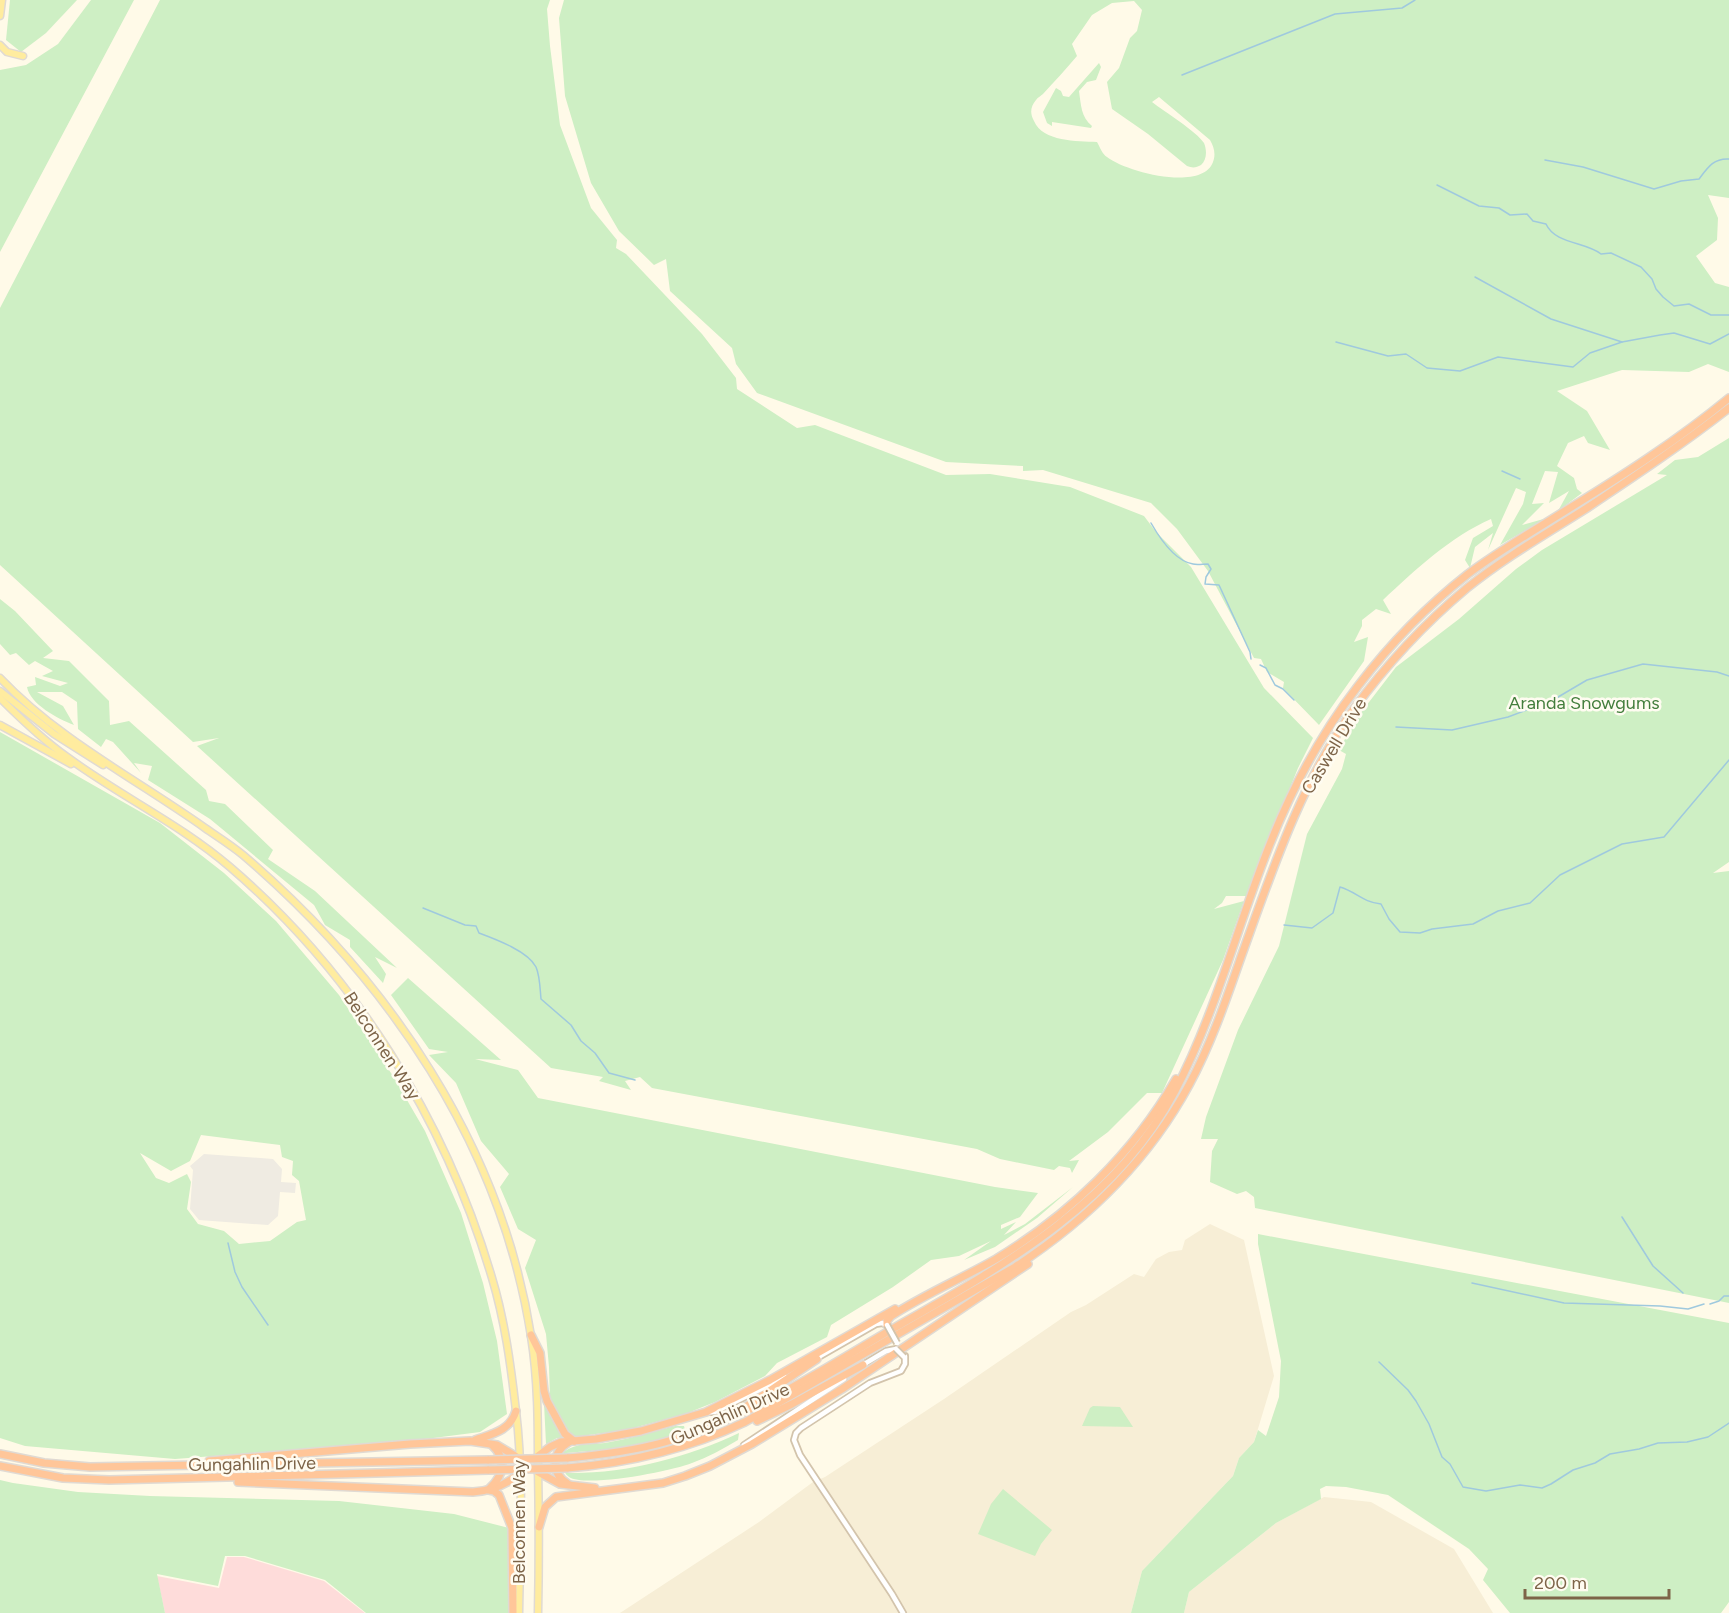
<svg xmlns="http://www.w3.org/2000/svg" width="1729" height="1613" viewBox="0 0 1729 1613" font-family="Figtree,sans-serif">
	<rect width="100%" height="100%" fill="#fffae8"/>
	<g fill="#f7eed6">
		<path d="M1210,1224L1244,1240L1274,1376L1254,1442L1239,1458L1233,1476L1142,1571L1131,1613H620L759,1522L813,1482L825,1477L944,1399L1071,1312L1086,1305L1134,1274L1144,1277L1156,1259L1169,1252L1182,1250L1185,1240Z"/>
		<path d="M1324,1497L1371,1502L1454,1549L1493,1613H1184L1189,1592L1276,1523Z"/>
	</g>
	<path fill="#efebe2" d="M204,1154L273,1159L282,1169L281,1182L296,1183L295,1193L280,1192L278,1216L268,1225L199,1220L190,1209L193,1170L190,1166Z"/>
	<path fill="#fedcda" d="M227,1557H244L324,1581L365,1613H165L157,1576L219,1588Z"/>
	<g fill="#ceefc4" fill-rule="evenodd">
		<path d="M10,0H77L46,33L21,52L6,40Z"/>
		<path d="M91,0H134L0,252V70L26,65L58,44Z"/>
		<path d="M160,0H550L547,9L550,46L560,125L591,208L617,240L616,248L626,254L702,334L736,378L737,389L797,428L815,425L946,475L990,474L1070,487L1144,516L1156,532L1191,567L1264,688L1313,738L1298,768L1246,896H1226L1222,903L1214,909L1244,901L1223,960L1162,1093H1147L1108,1132L1069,1161L1079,1160L1072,1173L1070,1168L1059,1166L1054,1170L1000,1159L977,1149L652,1088L640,1077L625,1081L631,1090L599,1081L603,1077L551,1068L197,746L219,738L193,742L0,565V308Z"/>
		<path d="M564,0H1729V198L1708,195L1718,218L1717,240L1696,256L1715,283L1729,287V372L1708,364L1689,372L1622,370L1557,391L1587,411L1610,450L1588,443L1584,436L1568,443L1557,466L1574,478L1577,489L1582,493L1558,511L1569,491L1549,503L1558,472L1545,471L1532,504L1544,503L1522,525L1547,518L1500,545L1523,504L1526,492L1516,488L1488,550L1493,533L1475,547L1470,568L1465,560L1473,538L1493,526L1491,519C1450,537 1415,570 1383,600L1391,614L1376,609L1362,620V626L1354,642L1368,637L1364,661L1319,725L1283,688L1284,682L1267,672L1261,659L1254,658L1208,571L1177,529L1151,503L1043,470L1023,471V466L946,462L757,393L736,364L732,348L670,291L666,259L654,265L619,231L591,183L565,96L559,18ZM1134,1L1142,10L1137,31L1130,38L1119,68L1107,82L1112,109L1148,134L1187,166C1192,168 1196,168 1201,165C1207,160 1207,150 1204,143C1196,131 1165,112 1152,102L1159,97L1210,140C1214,147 1216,154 1213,162C1202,192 1126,172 1107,157C1102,154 1100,147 1097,142C1077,141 1043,142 1034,121C1030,114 1030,107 1036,100C1038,97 1041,96 1043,94C1054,82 1066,69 1077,56L1072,44L1092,15L1112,3Z"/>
		<path d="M1099,63L1101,67L1096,80L1087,82L1079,91C1081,105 1081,117 1092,126L1091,128L1052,122V126L1047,123L1043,112L1056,88L1061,91L1063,96L1069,97Z"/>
		<path d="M1729,438V862L1713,873L1729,871V1303L1255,1208L1254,1197L1246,1191L1237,1194L1210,1182L1212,1151L1218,1139H1201L1206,1117L1238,1030L1279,946L1307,834L1342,769L1346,754L1339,750L1356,719L1396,667L1459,619L1516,569L1542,550L1667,475L1657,474L1675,460L1698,457Z"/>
		<path d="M0,599L15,611L53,651L43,658L69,661L109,701L110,725L129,721L206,790L209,801L225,804L273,850L268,859L315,891L397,968L375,957L386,974L383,983L350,947V940L325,925L314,905L210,819L148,780L152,766L134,763L141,773L113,742L106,739L101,747L78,729L77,702L62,692H37L63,706L74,725C58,719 30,704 27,687L36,685L35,677L60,686L68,683L42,676L53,671L35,661L29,665L16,653L10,655L0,644Z"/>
		<path d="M0,732L160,823L224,873L276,921L339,995L393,1076L425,1131L461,1213L483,1283L497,1341L507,1414L480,1432L410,1441L175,1459L25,1446L0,1438ZM201,1135L280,1145L282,1157L293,1161L292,1175L299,1181L306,1220L297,1222L270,1241L239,1244L224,1231L198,1224L187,1209L191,1182L187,1174L169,1183L156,1178L140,1153L171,1171L190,1161Z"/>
		<path d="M408,978L501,1060L475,1059L518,1070L538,1098L995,1187L1038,1193L1020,1217L1001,1225V1229L1016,1222L1004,1235L1025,1224L1073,1187L1037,1218L995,1247L964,1260L991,1241L959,1256L931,1260L893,1287L831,1325L827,1337L777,1363L765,1376L715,1402L685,1414L626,1430L573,1437L568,1433L550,1398L549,1367L546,1334L525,1268L536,1240L518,1229L500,1187L509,1174L481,1141L456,1083L429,1055L448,1052L429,1049L391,995Z"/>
		<path d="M1258,1234L1729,1323V1602L1721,1613H1510L1483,1580L1488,1569L1469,1549L1388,1495L1346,1487L1326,1486L1320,1489L1321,1499L1276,1523L1189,1592L1184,1613H1131L1142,1571L1233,1476L1239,1458L1254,1442L1258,1430L1266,1436L1279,1397L1281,1361L1258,1244Z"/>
		<path d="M544,1403L565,1438H557L546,1444Z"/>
		<path d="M1093,1406L1120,1407L1133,1427L1082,1426L1090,1408Z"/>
		<path d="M675,1426H684L685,1430C655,1447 601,1450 566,1453L567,1473C625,1474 686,1458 739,1433L738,1440C723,1449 708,1457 692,1463C672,1471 587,1488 569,1477C561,1472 562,1460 564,1452C577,1442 590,1445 605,1443C629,1439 652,1432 675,1426Z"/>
		<path d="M0,1480L13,1483L78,1492L150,1496L339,1501L454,1514L509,1528V1613H366L325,1580L245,1556H225L218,1586L157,1574L165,1613H0Z"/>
		<path d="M1003,1489L1052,1530L1041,1544L1035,1556L978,1534L991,1504Z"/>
	</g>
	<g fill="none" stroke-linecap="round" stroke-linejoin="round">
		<g stroke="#9fc9de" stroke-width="1.5">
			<path d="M1182,75L1335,14L1402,8L1415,0"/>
			<path d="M1545,160L1583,167L1654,189L1681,181L1699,179C1708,167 1714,158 1729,159"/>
			<path d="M1437,185L1479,206L1499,208L1510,215L1527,214L1533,221L1546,224C1555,244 1586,242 1601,254L1611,253L1641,267L1652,279L1656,289L1663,297L1674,306L1689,304L1711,315H1729"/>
			<path d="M1475,277L1551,319L1622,342"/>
			<path d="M1336,342L1388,356L1406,354L1427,368L1460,371L1498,357L1573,367L1590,353L1622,342L1660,335L1674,333L1710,344L1729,334"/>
			<path d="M1502,471L1520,479"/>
			<path d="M1151,523C1159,537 1175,561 1193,564C1197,565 1203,564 1208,564L1211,569L1206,577L1205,584L1219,585L1250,652L1251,659"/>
			<path d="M1260,665L1266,668L1275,685L1283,689L1294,700"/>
			<path d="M1396,727L1452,730L1508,717L1553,700L1587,680L1643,664L1717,672L1729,676"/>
			<path d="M423,908L465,925L476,926L479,933C495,939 528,951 536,967C540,976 540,989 541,999L571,1025L581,1041L595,1053L609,1073L635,1080"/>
			<path d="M1284,925L1312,928L1333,913L1340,887C1357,892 1362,902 1381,904L1389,919L1400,932L1420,933L1432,929L1473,924L1498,911L1530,903L1560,875L1622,844L1664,837L1729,760"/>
			<path d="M1622,1217L1653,1266L1683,1293"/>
			<path d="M228,1243L235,1272L242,1287L268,1325"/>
			<path d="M1472,1283L1564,1303L1660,1306L1688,1309L1704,1304"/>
			<path d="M1710,1304L1719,1301L1724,1296H1729"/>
			<path d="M1379,1362L1408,1390L1416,1401L1429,1424L1442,1457L1450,1464L1463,1487L1486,1491L1520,1485L1542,1488L1551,1484L1573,1470L1595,1463L1610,1454L1639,1449L1658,1443L1687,1442L1708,1437L1729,1423"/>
		</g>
		<g stroke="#d3c4ac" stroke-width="8">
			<g id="minor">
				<path d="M815,1359L876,1324L882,1323L887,1325"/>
				<path d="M861,1366L886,1351L896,1349"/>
				<path d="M709,1412H715L785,1377"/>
				<path d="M744,1445L844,1379"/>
				<path d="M903,1613L892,1594L800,1455L794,1440L796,1433L801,1428L870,1383L901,1371L905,1364V1356"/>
			</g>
		</g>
		<g stroke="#e0dad3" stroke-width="9">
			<g id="major">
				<path d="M0,16L2,0"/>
				<path d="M0,45L7,52L23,56"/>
				<path d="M0,678C59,740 136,779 205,828C218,837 231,845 243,855C388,979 501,1144 531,1336C538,1380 538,1424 538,1468C539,1517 539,1565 538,1613"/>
				<path d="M0,691L54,734L103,765"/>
				<path d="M0,698C21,719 43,740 67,757C120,796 180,824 230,867C355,974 446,1121 492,1278C505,1321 511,1367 516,1411C524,1478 520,1545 519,1613"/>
				<path d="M0,725L71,764"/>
			</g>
		</g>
		<g stroke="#e0dad3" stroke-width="10">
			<g id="highway">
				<path d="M887,1325V1321L891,1316C925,1294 961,1279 996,1259C1069,1215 1133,1154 1176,1079"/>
				<path d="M531,1335L540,1353L544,1391L547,1401L565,1434L574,1441"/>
				<path d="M744,1408L817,1359"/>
				<path d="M757,1421L792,1404L863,1365"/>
				<path d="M475,1440C492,1434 510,1431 516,1411"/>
				<path d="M0,1454L44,1463L90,1467L489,1460"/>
				<path d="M538,1456L550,1447L561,1442L596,1439L641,1431L706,1412L770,1380L895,1309"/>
				<path d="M567,1458C600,1455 633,1451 665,1442C748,1419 820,1371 894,1328C1001,1267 1115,1205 1175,1091C1216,1013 1237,926 1270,844C1292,788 1321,734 1358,686C1390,644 1427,606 1468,574C1499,551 1533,531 1565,511C1622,476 1678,440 1729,398"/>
				<path d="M209,1461L410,1444L470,1441L497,1445L520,1459"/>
				<path d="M0,1466L63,1478L109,1480L489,1470"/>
				<path d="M567,1468C630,1463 688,1449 745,1422L1015,1267C1087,1220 1148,1161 1189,1085C1211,1044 1226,1000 1241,957C1272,871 1300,785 1353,710C1386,665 1424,624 1467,588C1504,558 1546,534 1587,508C1635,476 1683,444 1729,408"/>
				<path d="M538,1472L560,1484L595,1488"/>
				<path d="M238,1482L473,1492C492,1491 508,1484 521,1472"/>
				<path d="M568,1484C550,1473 552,1452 569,1442"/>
				<path d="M490,1488C504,1475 507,1459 492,1445"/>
				<path d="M489,1490L494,1491L499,1495L512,1528L513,1613"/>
				<path d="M539,1527L545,1507L556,1497L663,1483L685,1476L710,1466L752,1444L842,1389L1028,1264"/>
			</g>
		</g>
		<use href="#minor" stroke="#fff" stroke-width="4.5"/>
		<use href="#major" stroke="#ffec9f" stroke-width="6"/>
		<use href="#highway" stroke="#ffc699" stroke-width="7"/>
		<g stroke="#d3c4ac" stroke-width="8" stroke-linecap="butt">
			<g id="minor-bridge">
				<path d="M887,1325L897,1343"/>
				<path d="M896,1349L904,1357"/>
			</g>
		</g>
		<g stroke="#e0dad3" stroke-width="10" stroke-linecap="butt">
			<g id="highway-bridge">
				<path d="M489,1460L567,1458"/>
				<path d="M489,1470L567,1468"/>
			</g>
		</g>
		<use href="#minor-bridge" stroke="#fff" stroke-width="4.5"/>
		<use href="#highway-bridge" stroke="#ffc699" stroke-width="7"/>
	</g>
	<g text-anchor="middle" stroke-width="5" stroke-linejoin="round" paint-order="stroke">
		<g font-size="18" fill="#437e3c" stroke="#fffcf1">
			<text x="1584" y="709">Aranda Snowgums</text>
		</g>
		<g font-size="18" fill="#7d6448" stroke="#fffcf1">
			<text transform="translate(1334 746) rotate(-59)" y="6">Caswell Drive</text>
			<text transform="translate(382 1046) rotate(57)" y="6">Belconnen Way</text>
			<text transform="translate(730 1414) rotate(-24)" y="6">Gungahlin Drive</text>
			<text transform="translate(252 1464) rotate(-1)" y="6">Gungahlin Drive</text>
			<text transform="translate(519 1522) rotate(-90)" y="6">Belconnen Way</text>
		</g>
	</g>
	<path d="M1525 1589v9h144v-9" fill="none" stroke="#7d6448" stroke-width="3"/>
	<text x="1534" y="1589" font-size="18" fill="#7d6448" stroke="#fffcf1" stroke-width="4.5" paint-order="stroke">200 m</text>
</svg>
